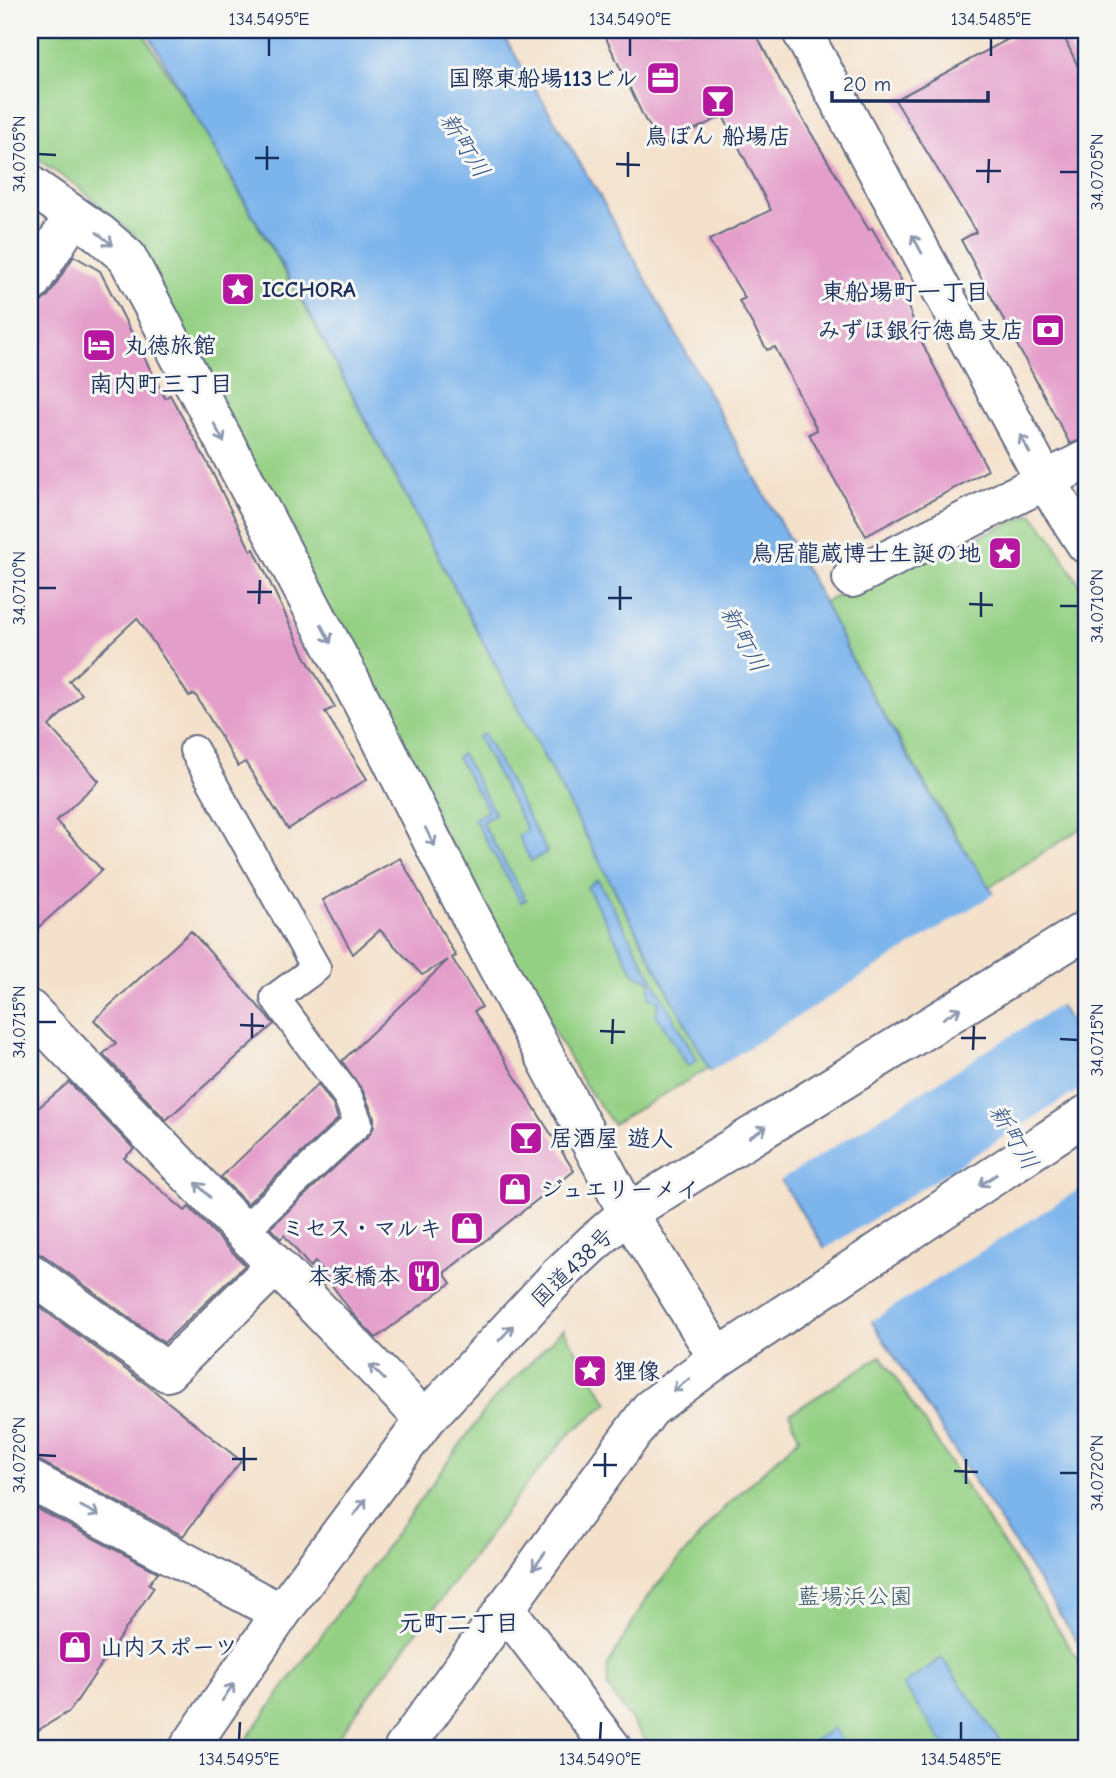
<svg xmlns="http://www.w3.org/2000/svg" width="1116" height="1778" viewBox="0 0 1116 1778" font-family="'Comic Neue','Klee One',sans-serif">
	<rect width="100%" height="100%" fill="#f6f6f2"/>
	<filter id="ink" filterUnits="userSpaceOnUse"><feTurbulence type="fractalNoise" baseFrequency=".0143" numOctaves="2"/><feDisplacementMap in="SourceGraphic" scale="14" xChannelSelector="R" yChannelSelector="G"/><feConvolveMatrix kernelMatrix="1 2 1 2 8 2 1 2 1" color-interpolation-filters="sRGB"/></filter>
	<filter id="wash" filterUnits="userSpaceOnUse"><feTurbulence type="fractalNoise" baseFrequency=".00686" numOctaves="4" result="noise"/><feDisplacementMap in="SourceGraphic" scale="28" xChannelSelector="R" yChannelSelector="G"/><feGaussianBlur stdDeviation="1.57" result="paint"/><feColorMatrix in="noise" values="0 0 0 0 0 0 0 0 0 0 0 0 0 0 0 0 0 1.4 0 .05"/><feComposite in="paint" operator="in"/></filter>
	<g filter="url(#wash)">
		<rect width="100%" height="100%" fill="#f4e1cb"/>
		<g fill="#94d084" stroke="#588071" stroke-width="2">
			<path d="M30,30H141L198,121L313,322L709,1068L613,1124L582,1081L424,797L134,235L81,189L30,154Z"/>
			<path d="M1032,514L1051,537L1086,596V825L988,888L856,668L824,602Z"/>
			<path d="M563,1329L608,1403L567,1436L527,1484L330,1748H240L489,1405Z"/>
			<path d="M881,1356L1086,1672V1748H651L608,1688L607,1667L647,1597L724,1508L799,1438L790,1414Z"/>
		</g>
		<g fill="#7cb4ec" stroke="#4c72a5" stroke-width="2">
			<path d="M146,30H500L598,193L824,602L856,668L948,825L998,900L1086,1049V1655L709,1068L306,307Z"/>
			<path d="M484,734L547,852L531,861L518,836L527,830L478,737Z"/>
			<path d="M462,754L495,814L482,822L526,900L521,902L474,819L488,811L457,757Z"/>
			<path d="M598,880L697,1060L688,1066L656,1014L659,1001L650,998V980L635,975L587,887Z"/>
			<path d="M942,1658L1005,1748H947L903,1685Z"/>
			<path d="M833,1728L847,1748H804Z"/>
		</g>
		<g fill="#f4e1cb">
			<path d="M997,892L1063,1003L778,1182L708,1073Z"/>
			<path d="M1086,1085V1185L868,1323L822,1251Z"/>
		</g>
		<g id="blocks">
			<g fill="#e49eca">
				<path d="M602,30H754L783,86L869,230L872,228L906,289L902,291L922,343L988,470L866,536L809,434L817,430L775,347L767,350L739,301L745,298L709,240L771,210L723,116L664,144L645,120Z"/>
				<path d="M1025,30H1061L1086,84V438L1070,444L961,240L976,232L895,100Z"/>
				<path d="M74,256L100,271L165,398L170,395L207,462L251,551L254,549L307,660L335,707L325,712L367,779L288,829L245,762L238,766L195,694L189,696L137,618L69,681L82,694L49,726L99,781L56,821L102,870L30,935V306L39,304L48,296Z"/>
				<path d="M400,858L456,956L452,958L482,1007L474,1011L574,1171L444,1273L451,1283L376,1338L353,1314L315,1262L310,1267L284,1235L281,1239L270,1228L369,1135L374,1127V1117L363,1091L342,1061L448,960L422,975L380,930L353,954L323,900Z"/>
				<path d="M191,931L274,1024L166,1120L103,1054L116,1043L94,1020Z"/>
				<path d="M69,1082L134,1149L124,1158L185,1211L189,1207L245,1265L164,1343L43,1255L30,1252V1115Z"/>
				<path d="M318,1084L333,1105L338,1119L247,1204L221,1177Z"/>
				<path d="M30,1300L147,1385L241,1461L183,1536L40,1461L30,1458Z"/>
				<path d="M30,1505L158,1572L149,1584L154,1587L70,1711L30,1735Z"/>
			</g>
		</g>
	</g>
	<g filter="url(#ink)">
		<use href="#blocks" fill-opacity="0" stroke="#676d84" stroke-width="2"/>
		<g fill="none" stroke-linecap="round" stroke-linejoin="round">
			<g stroke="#676d84" stroke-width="32">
				<path id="service" d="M194,750L316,968L275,998L348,1097L358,1123L242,1232"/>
			</g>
			<g stroke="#676d84" stroke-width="42">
				<g id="minor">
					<path d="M801,30L1045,481L1086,544"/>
					<path d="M30,185L99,233L127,257L371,719L459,894L601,1162L628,1213L718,1358"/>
					<path d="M30,284L73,217"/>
					<path d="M852,578L1086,460"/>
					<path d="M30,1010L425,1420"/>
					<path d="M30,1273L167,1372L275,1266"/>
					<path d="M30,1480L281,1613"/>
					<path d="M505,1608L612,1748"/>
				</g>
			</g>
			<g stroke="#676d84" stroke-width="42">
				<g id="trunk">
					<path d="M189,1748L281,1613L425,1420L559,1275L592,1244L628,1213L700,1168L1086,930"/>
					<path d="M404,1748L650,1409L718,1358L1086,1115"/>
				</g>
			</g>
			<use href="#service" stroke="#fff" stroke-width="28"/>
			<use href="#minor" stroke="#fff" stroke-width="38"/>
			<use href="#trunk" stroke="#fff" stroke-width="38"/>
		</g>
		<defs><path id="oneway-shaft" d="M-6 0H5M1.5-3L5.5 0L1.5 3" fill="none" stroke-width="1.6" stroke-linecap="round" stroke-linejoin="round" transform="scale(1.75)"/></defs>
		<g stroke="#8d97ae">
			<use href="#oneway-shaft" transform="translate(105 239) rotate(39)"/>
			<use href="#oneway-shaft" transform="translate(917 244) rotate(-118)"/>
			<use href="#oneway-shaft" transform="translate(219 433) rotate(62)"/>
			<use href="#oneway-shaft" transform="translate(1025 444) rotate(-118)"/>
			<use href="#oneway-shaft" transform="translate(326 634) rotate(62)"/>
			<use href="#oneway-shaft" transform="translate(430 837) rotate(63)"/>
			<use href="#oneway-shaft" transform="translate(952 1013) rotate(-32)"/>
			<use href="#oneway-shaft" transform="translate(758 1132) rotate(-32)"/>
			<use href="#oneway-shaft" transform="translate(988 1180) rotate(147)"/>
			<use href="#oneway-shaft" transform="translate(203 1190) rotate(-134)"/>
			<use href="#oneway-shaft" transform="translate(506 1333) rotate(-47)"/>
			<use href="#oneway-shaft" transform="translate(377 1372) rotate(-135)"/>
			<use href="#oneway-shaft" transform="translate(681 1385) rotate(143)"/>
			<use href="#oneway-shaft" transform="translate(360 1507) rotate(-53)"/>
			<use href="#oneway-shaft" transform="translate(90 1511) rotate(28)"/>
			<use href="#oneway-shaft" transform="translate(539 1561) rotate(126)"/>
			<use href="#oneway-shaft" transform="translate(228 1692) rotate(-56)"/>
		</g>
	</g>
	<path fill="none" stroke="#1b2f5e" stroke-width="2.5" d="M269,56V38M630,56V38M991,56V38M38,154L56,155M255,158H279M616,164L640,165M267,170V146M976,171H1001M1060,172H1078M628,177V152M988,183L989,159M38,588H56M247,592H272M608,598H632M259,604L260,580M969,604L993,605M1060,606H1078M620,610V586M981,617V592M38,1022H56M240,1025L264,1026M600,1031L625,1032M252,1038V1013M961,1038H986M1060,1039L1078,1040M612,1044L613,1019M973,1050L974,1026M38,1455L56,1456M232,1459H257M593,1465H617M244,1471V1447M954,1471L978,1472M1060,1473H1078M605,1477V1453M966,1484V1459M239,1740L240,1722M600,1740L601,1722M961,1740V1722"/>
	<defs>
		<g id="office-square" transform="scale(1.75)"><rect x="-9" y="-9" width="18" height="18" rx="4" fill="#b5179e" stroke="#f6f6f2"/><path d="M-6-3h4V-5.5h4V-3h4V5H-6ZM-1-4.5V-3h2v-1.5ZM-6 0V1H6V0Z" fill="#fff"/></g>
		<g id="bar-square" transform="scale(1.75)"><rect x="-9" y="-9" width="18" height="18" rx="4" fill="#b5179e" stroke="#f6f6f2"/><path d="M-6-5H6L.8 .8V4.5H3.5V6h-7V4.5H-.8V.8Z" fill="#fff"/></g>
		<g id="sight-square" transform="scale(1.75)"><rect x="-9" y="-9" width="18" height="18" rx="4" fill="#b5179e" stroke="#f6f6f2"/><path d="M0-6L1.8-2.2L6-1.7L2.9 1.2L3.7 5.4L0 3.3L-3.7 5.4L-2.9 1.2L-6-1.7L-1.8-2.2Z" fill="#fff"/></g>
		<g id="bank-square" transform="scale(1.75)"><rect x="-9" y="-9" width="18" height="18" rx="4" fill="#b5179e" stroke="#f6f6f2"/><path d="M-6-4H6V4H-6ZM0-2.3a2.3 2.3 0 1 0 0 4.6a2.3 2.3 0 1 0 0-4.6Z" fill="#fff"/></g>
		<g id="hotel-square" transform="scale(1.75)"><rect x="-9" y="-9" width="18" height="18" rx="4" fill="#b5179e" stroke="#f6f6f2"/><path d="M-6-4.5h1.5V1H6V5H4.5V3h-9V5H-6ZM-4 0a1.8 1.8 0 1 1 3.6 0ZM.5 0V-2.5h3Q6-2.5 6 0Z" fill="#fff"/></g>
		<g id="shop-square" transform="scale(1.75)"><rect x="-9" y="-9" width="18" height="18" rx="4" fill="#b5179e" stroke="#f6f6f2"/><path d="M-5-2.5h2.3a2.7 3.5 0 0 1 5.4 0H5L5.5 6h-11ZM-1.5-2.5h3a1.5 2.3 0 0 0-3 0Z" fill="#fff"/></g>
		<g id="restaurant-square" transform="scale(1.75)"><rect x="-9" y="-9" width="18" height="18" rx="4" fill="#b5179e" stroke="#f6f6f2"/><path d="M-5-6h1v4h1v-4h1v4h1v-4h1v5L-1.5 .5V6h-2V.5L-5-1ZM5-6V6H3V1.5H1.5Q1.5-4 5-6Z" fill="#fff"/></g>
	</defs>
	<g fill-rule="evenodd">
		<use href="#office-square" x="663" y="78"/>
		<use href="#bar-square" x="718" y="101"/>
		<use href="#sight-square" x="238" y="289"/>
		<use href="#bank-square" x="1048" y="330"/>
		<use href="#hotel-square" x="99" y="345"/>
		<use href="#sight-square" x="1005" y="553"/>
		<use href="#bar-square" x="526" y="1138"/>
		<use href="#shop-square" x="515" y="1189"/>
		<use href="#shop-square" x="467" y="1228"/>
		<use href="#restaurant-square" x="424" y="1276"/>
		<use href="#sight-square" x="590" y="1371"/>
		<use href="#shop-square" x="75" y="1647"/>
	</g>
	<g text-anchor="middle" stroke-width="6" stroke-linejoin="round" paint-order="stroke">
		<g font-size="23" font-weight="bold" fill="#1b2f5e" stroke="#f6f6f2" text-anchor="start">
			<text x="638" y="86" text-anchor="end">国際東船場113ビル</text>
			<text x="718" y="144" text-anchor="middle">鳥ぼん 船場店</text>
			<text x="262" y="297">ICCHORA</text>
			<text x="1024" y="338" text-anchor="end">みずほ銀行徳島支店</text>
			<text x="124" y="353">丸徳旅館</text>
			<text x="981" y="561" text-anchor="end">鳥居龍蔵博士生誕の地</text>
			<text x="550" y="1146">居酒屋 遊人</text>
			<text x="540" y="1197">ジュエリーメイ</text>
			<text x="442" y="1236" text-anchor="end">ミセス・マルキ</text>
			<text x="400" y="1284" text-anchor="end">本家橋本</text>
			<text x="614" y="1379">狸像</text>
			<text x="100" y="1655">山内スポーツ</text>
		</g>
		<g font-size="23" fill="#1b2f5e" stroke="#f6f6f2">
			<text transform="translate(572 1267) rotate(-44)" y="8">国道438号</text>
		</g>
		<g font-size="23" fill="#395768" stroke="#f6f6f2">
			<text x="855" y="1604">藍場浜公園</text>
		</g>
		<g font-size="24" font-style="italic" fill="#385789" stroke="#f6f6f2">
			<text transform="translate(465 145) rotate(58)" y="8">新町川</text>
			<text transform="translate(744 639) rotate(62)" y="8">新町川</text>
			<text transform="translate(1014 1137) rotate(59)" y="8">新町川</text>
		</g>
		<g font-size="24" font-weight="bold" fill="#1b2f5e" stroke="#f6f6f2">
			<text x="905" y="300">東船場町一丁目</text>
			<text x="161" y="392">南内町三丁目</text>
			<text x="459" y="1631">元町二丁目</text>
		</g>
	</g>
	<rect width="1116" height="1778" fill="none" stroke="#f6f6f2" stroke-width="77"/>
	<path d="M832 91v10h156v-10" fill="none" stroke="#1b2f5e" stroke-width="3.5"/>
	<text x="843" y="91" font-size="21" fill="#1b2f5e" stroke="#f6f6f2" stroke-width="5" paint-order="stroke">20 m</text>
	<rect x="38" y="38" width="1040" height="1702" fill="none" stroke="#1b2f5e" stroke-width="2.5"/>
	<g font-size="18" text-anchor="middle" fill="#1b2f5e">
		<text x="269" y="25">134.5495°E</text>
		<text x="630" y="25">134.5490°E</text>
		<text x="991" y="25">134.5485°E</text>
		<text transform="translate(19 154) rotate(-90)" y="6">34.0705°N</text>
		<text transform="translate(1097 172) rotate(-90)" y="6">34.0705°N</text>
		<text transform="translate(19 588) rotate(-90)" y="6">34.0710°N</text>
		<text transform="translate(1097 606) rotate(-90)" y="6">34.0710°N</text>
		<text transform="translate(19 1022) rotate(-90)" y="6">34.0715°N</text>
		<text transform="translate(1097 1040) rotate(-90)" y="6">34.0715°N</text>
		<text transform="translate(19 1455) rotate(-90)" y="6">34.0720°N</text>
		<text transform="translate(1097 1473) rotate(-90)" y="6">34.0720°N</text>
		<text x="239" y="1765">134.5495°E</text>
		<text x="600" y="1765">134.5490°E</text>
		<text x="961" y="1765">134.5485°E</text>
	</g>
</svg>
